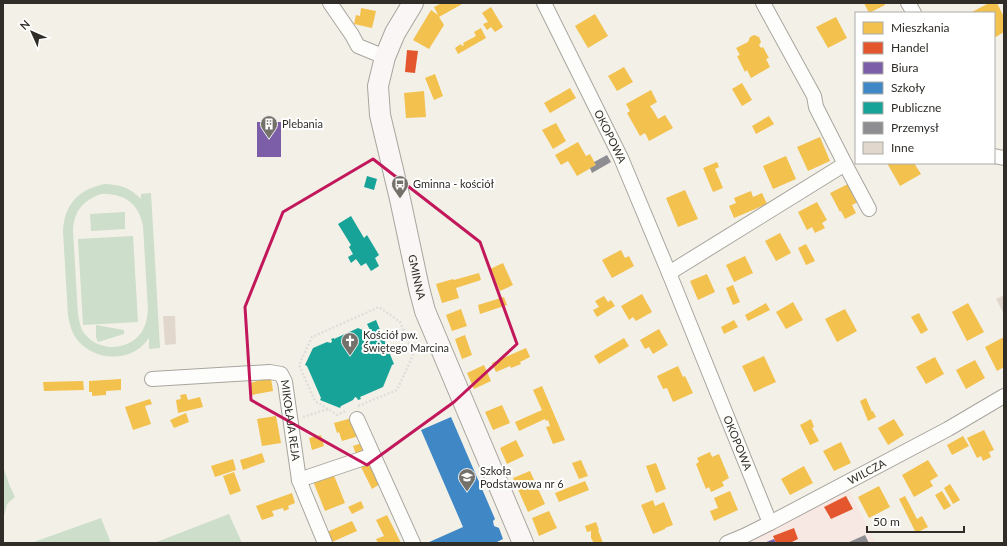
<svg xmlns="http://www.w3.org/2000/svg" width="1007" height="546" viewBox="0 0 1007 546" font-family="Lato,sans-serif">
	<rect width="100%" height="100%" fill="#f3f0e7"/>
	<path fill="#f8e8e3" d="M848,488L876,543H749Z"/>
	<g fill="#cddeca" fill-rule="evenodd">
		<path d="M105,184C121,185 129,187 141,199V194L151,193L160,348L149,349V338C145,343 141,348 135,351C114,363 84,355 73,333C70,327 69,321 68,315L63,232C64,205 78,189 105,184ZM101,194C124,193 139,203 143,226L148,310C147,318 146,326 141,333C126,353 94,351 82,330C80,325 79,320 78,315L73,231C74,211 82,201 101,194Z"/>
		<path d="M125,212V229L91,231L90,214Z"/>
		<path d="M133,236L138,322L83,325L78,239Z"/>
		<path d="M96,325L124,330V334L98,342L96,337Z"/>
		<path d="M3,466L9,484L15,497L7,504L3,520Z"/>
		<path d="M229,514L242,543H154Z"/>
		<path d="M101,518L111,543H31Z"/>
	</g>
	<g fill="#f2c14e">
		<path d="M442,3H464L439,17L444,25L429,49L413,40L431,10L438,15L434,7Z"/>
		<path d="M864,3H884L885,5L869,13Z"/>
		<path d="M989,3H997L1004,17V32L994,38V13H970Z"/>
		<path d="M491,7L503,27L495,32L491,27L487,30L483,24L488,22L482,13Z"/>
		<path d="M361,8L376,11L372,28L354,24L356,15L360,16Z"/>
		<path d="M595,14L608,36L588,48L575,26Z"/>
		<path d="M836,17L847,38L828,48L816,27Z"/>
		<path d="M481,28L486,38L458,54L455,48L461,44L462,46L464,45L463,43L476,36L474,32Z"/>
		<path d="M754,35L759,37L761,42L759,45L761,48L763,47L769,58L766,59L770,67L751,78L747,70L745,72L737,56L740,55L736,48L748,42L750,37Z"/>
		<path d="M624,67L633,82L617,91L608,76Z"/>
		<path d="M435,74L443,96L434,100L425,78Z"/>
		<path d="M742,83L752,100L742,106L732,89Z"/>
		<path d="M570,88L576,98L550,113L544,103Z"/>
		<path d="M651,90L657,102L650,106L654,112L658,119L665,115L673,128L649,141L645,133L640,136L627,113L630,111L626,104Z"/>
		<path d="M424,91L426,117L406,118L404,93Z"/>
		<path d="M769,116L774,124L756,134L752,126Z"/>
		<path d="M556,123L566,141L553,149L542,130Z"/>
		<path d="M820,137L830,161L808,171L797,147Z"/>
		<path d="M578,142L586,156L590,154L596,165L577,176L568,161L561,165L555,155Z"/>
		<path d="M786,156L796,179L773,189L763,166Z"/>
		<path d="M717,162L719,167L715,169L723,188L713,192L703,168Z"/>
		<path d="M887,163H914L921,174L900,186Z"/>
		<path d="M850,183L860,201L852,205L856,213L845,219L841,211L840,212L830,193Z"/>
		<path d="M685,190L698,219L678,227L666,198Z"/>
		<path d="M751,191L753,197L762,193L767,204L734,218L729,206L736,203L734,198Z"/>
		<path d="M817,202L827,220L822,223L825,228L815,233L812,227L807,230L798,212Z"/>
		<path d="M780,233L791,253L776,261L765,241Z"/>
		<path d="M806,244L815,261L806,265L798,248Z"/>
		<path d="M621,250L625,258L629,256L634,266L612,278L602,260Z"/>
		<path d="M745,256L753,273L734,282L726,265Z"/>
		<path d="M503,263L513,285L500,291L490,269Z"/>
		<path d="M479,273L481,280L456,288L459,298L442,303L436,284L453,279L454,280Z"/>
		<path d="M707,274L715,292L698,300L690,281Z"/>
		<path d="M733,285L740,302L733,305L726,288Z"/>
		<path d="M642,294L652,312L636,321L633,317L629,320L621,306Z"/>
		<path d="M604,296L608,302L611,300L615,306L597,317L593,310L599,307L595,301Z"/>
		<path d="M504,297L507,305L480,314L478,305Z"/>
		<path d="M793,302L803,320L786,329L776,312Z"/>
		<path d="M766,303L770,310L748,321L745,315Z"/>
		<path d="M968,303L984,332L967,341L952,312Z"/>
		<path d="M461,309L467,326L452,331L446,315Z"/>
		<path d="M845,309L857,331L837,342L825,319Z"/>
		<path d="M919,313L928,330L921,334L911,317Z"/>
		<path d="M734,320L738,327L724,334L721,327Z"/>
		<path d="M659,329L668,345L653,354L649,347L645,349L640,340Z"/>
		<path d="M465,335L472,355L462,359L455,339Z"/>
		<path d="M1004,337V367L997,371L985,347Z"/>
		<path d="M624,338L629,346L599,364L594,356Z"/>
		<path d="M526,348L530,357L520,362L521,364L511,368L510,366L496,372L492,363Z"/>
		<path d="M764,356L776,382L754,392L742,366Z"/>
		<path d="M935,357L944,374L926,384L916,367Z"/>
		<path d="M975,360L985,378L966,389L956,370Z"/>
		<path d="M484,365L491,381L474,389L467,373Z"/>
		<path d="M678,366L683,377L685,376L693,393L673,402L667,388L663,389L657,376Z"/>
		<path d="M271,378L273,391L252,395L249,383Z"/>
		<path d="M121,379V390L106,391V395L92,396V392H89V381Z"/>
		<path d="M83,381L84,390L44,391L43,382Z"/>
		<path d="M542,386L565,440L553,444L546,427L550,426L548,420L546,421L545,419L519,431L515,422L542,410L533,390Z"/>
		<path d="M186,394L188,400L200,397L203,407L178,413L176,400L181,399L180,395Z"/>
		<path d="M866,398L872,412L873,411L876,417L868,421L860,401Z"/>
		<path d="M150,399L152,404L145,406L151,424L133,430L125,407Z"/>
		<path d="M502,405L510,423L493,430L485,412Z"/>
		<path d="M186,413L189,422L174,428L170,420Z"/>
		<path d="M276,416L281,443L262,446L257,419Z"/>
		<path d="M352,418L359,436L342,441L339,432L337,433L334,423Z"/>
		<path d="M811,419L814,427L812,428L819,441L810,445L800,425Z"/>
		<path d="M894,419L904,435L888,445L878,428Z"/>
		<path d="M984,430L994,450L989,452L991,457L983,461L981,456L977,458L967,438Z"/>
		<path d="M321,435L324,446L312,450L309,438Z"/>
		<path d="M963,436L969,446L952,455L947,445Z"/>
		<path d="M516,440L524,456L507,464L500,448Z"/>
		<path d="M841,442L851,463L834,471L823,451Z"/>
		<path d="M362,443L366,454L357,457L353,446Z"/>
		<path d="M710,452L712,457L719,454L729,478L722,482L724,486L711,492L709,487L706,489L696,464L699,462L697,458Z"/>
		<path d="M262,453L265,462L243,470L240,460Z"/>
		<path d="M233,459L236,470L215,477L211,466Z"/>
		<path d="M368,460L380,484L372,489L360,465Z"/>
		<path d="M581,460L588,476L579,479L572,463Z"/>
		<path d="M928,460L938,476L930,481L933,486L914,497L902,475Z"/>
		<path d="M656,463L666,489L656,493L646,466Z"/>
		<path d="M804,466L813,483L790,495L781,479Z"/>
		<path d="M530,471L545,504L528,512L513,478Z"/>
		<path d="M234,472L241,491L230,495L223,476Z"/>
		<path d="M333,473L345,503L325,511L313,481Z"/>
		<path d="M585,481L589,490L559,502L555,493Z"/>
		<path d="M950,484L960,500L953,504L944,488Z"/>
		<path d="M879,486L890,507L869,518L858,497Z"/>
		<path d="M730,491L738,510L714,521L710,511L718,508L714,498Z"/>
		<path d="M942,491L951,506L944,510L935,495Z"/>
		<path d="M292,493L295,503L288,506L289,509L284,511L283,508L272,511L274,516L262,520L256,506Z"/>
		<path d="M905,496L917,519L922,516L928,527L916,533L899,499Z"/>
		<path d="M653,500L655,506L664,502L673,525L665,528V529L653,534L641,505Z"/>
		<path d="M361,501L364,508L352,514L348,507Z"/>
		<path d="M549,511L557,528L539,536L532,518Z"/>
		<path d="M387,515L401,543H378L376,539L384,536L376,520Z"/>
		<path d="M352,521L357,531L332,542L327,532Z"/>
		<path d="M596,522L599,530H598L603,543H594L591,538V531L587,532L585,526Z"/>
	</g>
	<g fill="#e4572e">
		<path d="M407,50L418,51L415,73L405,72Z"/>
		<path d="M846,496L853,509L831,519L824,507Z"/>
		<path d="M794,528L798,539L790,543H776L773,536Z"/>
	</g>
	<g fill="#7b5ea7">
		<rect x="257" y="122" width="24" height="35"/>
		<path d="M774,539L776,543H764Z"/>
	</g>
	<path fill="#3f88c5" d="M451,417L495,519L493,521L494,526L499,528L503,539L495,543H427L463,527L421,430Z"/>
	<g fill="#17a398">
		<path d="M367,176L377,179L374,190L364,187Z"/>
		<path d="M351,216L364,238L367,235L379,255L375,258L379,266L371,271L366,263L361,266L356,259L351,263L348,257L353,254L349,247L351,245L338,224Z"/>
		<path d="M376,320L394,364L392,365L383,387L360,397L361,399L358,400L357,398L355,397L353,400L341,406L340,408L320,400L321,398L307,366L305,365L313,348L327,342L331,343L332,341L331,339L334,338V339L358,328L372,334L367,324Z"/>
	</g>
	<g fill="#8d8d92">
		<path d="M607,155L611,162L592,173L590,168L596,165L594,162Z"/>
		<path d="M865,535L869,543H847Z"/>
	</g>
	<g fill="#e2d7cc">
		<path d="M1004,295V314L996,299Z"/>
		<path d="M163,316H175L176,344L165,345Z"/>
	</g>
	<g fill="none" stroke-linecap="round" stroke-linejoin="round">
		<g stroke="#a8a59e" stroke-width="16">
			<g id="street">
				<path d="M330,3L352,35L358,46L385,57"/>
				<path id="s1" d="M544,3L621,158L669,273L770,523"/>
				<path d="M908,3L914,13"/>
				<path d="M994,156L1004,158"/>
				<path d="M845,164L869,209"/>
				<path d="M669,273L845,164L816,107L814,96L763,3"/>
				<path id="s2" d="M152,379L270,372L281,374L285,382L299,480L325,543"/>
				<path d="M357,419L413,543"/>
				<path d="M299,480L373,455"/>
				<path id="s3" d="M727,543L744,536L770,523L948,429L1004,396"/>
			</g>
		</g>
		<g stroke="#a8a59e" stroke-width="22">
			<g id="secondary">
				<path id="s4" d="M413,3L395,33L385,57L378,86L380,115L400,199L419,288L425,311L523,543"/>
			</g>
		</g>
		<g stroke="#dfdedb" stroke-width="2.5" stroke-dasharray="2 2" stroke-linecap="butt">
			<path d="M358,406L397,390L413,355L408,340L419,337"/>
			<path d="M328,409L315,401L299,365L312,337L379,307L400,322L408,340"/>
			<path d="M303,417L328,409L337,415L346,411"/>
		</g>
		<use href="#street" stroke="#fdfdfb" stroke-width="14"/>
		<use href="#secondary" stroke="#faf6f5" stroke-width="20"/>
	</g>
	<path fill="none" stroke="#c2185b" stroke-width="3" stroke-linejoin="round" d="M373,159L480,242L517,344L454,402L367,465L251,400L245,307L283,212Z"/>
	<defs>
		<g id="building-pin" transform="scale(0.9)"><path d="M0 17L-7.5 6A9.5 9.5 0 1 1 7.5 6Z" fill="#74716b" stroke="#fff"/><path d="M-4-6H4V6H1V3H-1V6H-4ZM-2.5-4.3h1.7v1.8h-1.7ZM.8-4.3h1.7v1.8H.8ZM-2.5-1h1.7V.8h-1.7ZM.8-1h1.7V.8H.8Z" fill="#fff"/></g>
		<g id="bus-pin" transform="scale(0.9)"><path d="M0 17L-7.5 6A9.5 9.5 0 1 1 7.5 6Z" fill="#74716b" stroke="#fff"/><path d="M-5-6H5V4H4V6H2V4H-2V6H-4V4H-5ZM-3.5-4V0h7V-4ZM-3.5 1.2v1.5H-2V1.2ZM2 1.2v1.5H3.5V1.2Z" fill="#fff"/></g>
		<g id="church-pin" transform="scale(0.9)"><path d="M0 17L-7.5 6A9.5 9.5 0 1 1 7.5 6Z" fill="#74716b" stroke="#fff"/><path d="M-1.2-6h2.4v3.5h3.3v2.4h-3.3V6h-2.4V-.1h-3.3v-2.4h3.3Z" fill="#fff"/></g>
		<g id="school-pin" transform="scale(0.9)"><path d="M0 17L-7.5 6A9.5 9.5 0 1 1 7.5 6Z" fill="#74716b" stroke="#fff"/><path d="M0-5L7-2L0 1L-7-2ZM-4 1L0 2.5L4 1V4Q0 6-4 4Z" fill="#fff"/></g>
	</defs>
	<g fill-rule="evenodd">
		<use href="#building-pin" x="269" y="124"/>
		<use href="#bus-pin" x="400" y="184"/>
		<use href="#church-pin" x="350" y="341"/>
		<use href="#school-pin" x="467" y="477"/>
	</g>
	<g text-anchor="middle" stroke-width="4" stroke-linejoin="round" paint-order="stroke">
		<g font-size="11" fill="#302d28" stroke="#fff" text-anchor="start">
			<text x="282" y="128">Plebania</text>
			<text x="413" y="188">Gminna - kościół</text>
			<text x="363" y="339">Kościół pw.<tspan x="363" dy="13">Świętego Marcina</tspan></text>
			<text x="480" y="475">Szkoła<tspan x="480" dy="13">Podstawowa nr 6</tspan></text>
		</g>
		<g font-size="11" fill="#302d28" stroke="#fff">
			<text dy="4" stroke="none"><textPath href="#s1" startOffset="149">OKOPOWA</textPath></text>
			<text dy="4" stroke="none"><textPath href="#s4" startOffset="286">GMINNA</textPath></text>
			<text dy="4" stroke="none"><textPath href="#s2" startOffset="177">MIKOŁAJA REJA</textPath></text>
			<text dy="4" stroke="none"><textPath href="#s1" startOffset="481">OKOPOWA</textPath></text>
			<text dy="4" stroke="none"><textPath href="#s3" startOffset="157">WILCZA</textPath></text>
		</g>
	</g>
	<rect width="1007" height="546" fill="none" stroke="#302d28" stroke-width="8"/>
	<rect x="855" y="12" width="140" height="152" fill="#ffffff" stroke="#acaba9"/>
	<rect x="863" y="22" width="20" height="12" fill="#f2c14e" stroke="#acaba9"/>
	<text x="891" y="32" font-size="12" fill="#302d28">Mieszkania</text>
	<rect x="863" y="42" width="20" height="12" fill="#e4572e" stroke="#acaba9"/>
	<text x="891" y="52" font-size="12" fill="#302d28">Handel</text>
	<rect x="863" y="62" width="20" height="12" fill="#7b5ea7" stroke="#acaba9"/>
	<text x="891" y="72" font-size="12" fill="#302d28">Biura</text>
	<rect x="863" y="82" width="20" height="12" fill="#3f88c5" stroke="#acaba9"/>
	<text x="891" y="92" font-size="12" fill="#302d28">Szkoły</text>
	<rect x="863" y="102" width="20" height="12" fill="#17a398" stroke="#acaba9"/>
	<text x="891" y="112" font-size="12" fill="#302d28">Publiczne</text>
	<rect x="863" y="122" width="20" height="12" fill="#8d8d92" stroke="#acaba9"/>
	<text x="891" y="132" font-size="12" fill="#302d28">Przemysł</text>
	<rect x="863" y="142" width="20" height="12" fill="#e2d7cc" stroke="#acaba9"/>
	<text x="891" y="152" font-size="12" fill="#302d28">Inne</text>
	<g transform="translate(32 32) rotate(315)" stroke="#ffffff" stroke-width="3" paint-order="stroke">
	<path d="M0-3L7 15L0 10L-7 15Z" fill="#302d28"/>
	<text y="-6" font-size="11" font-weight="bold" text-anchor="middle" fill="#302d28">N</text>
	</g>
	<path d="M867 526v6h97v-6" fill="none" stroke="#302d28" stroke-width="2"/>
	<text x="873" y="526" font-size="12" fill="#302d28" stroke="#ffffff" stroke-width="3" paint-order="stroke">50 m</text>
</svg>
